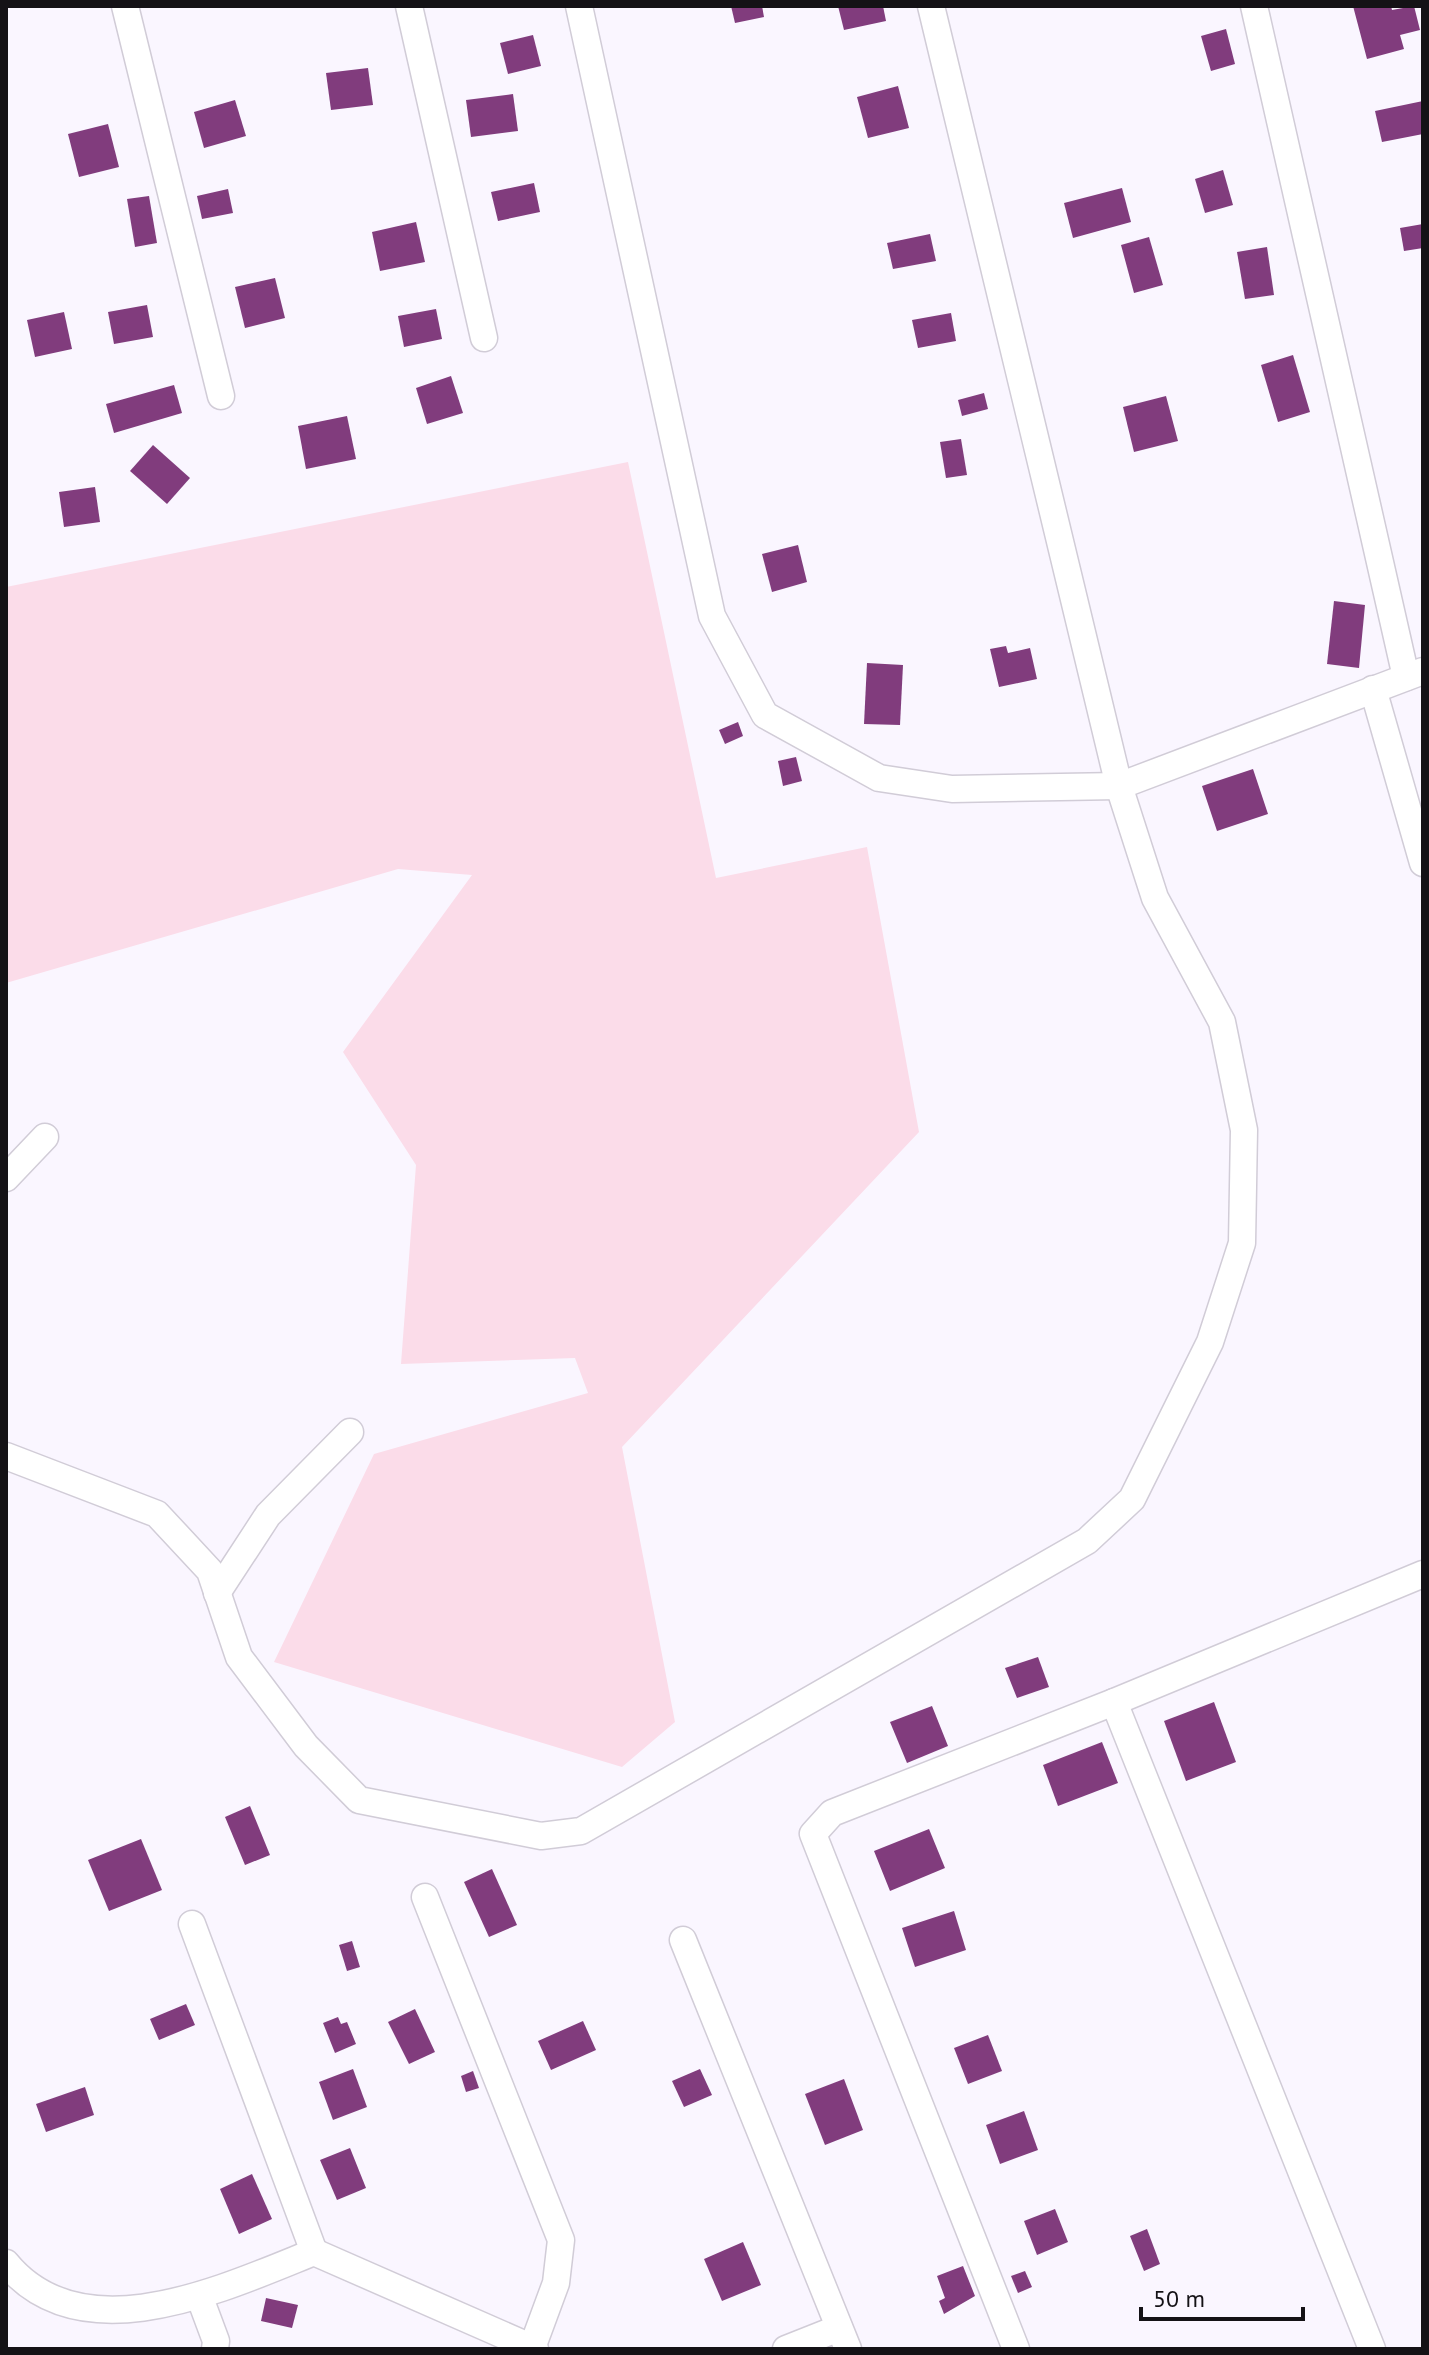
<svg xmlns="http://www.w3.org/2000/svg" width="1429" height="2355" viewBox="0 0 1429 2355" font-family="'PT Sans',sans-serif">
	<rect width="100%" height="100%" fill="#faf6ff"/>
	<path fill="#fbdce9" d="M628,462L716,878L867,847L919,1132L622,1447L675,1722L622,1767L274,1662L374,1454L588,1393L575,1358L401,1364L416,1165L343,1052L472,875L398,869L6,983V587Z"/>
	<g fill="#813c7d">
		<path d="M731,6H762L764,17L735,23Z"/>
		<path d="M838,6H883L886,21L844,30Z"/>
		<path d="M1353,6H1391L1392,10L1414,6L1420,30L1400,35L1404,49L1367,59Z"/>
		<path d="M1226,29L1235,64L1211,71L1201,36Z"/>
		<path d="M533,35L541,66L508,74L500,43Z"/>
		<path d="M368,68L373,105L331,110L326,73Z"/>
		<path d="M898,86L909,128L868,138L857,97Z"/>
		<path d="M513,94L518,131L471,137L466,100Z"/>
		<path d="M235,100L246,136L204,148L194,112Z"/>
		<path d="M1423,101V134L1382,142L1375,111Z"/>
		<path d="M108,124L119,167L79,177L68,134Z"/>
		<path d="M1223,170L1233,205L1205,213L1195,179Z"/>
		<path d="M534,183L540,212L498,221L491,192Z"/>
		<path d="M1122,188L1131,222L1073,238L1064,203Z"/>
		<path d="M228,189L233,213L202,219L197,196Z"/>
		<path d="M149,196L157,243L135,247L127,199Z"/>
		<path d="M416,222L425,262L380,271L372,232Z"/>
		<path d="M1423,224V248L1404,251L1400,228Z"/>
		<path d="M930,234L936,261L893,269L887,243Z"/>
		<path d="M1149,237L1163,285L1134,293L1121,245Z"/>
		<path d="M1267,247L1274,295L1245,299L1237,252Z"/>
		<path d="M275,278L285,318L245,328L235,287Z"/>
		<path d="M147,305L153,337L114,344L108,312Z"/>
		<path d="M436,309L442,339L404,347L398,316Z"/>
		<path d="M64,312L72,349L35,357L27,320Z"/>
		<path d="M951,313L956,341L918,348L912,320Z"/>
		<path d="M1293,355L1310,412L1278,422L1261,365Z"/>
		<path d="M451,376L463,413L427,424L416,388Z"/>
		<path d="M174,385L182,413L114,433L106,404Z"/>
		<path d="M984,393L988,409L962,416L958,400Z"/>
		<path d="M1166,396L1178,441L1134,452L1123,407Z"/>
		<path d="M347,416L356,459L306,469L298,426Z"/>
		<path d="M961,439L967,475L946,478L940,442Z"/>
		<path d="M153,445L190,478L167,504L130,471Z"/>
		<path d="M95,487L100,522L64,527L59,492Z"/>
		<path d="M798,545L807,582L772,592L762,554Z"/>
		<path d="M1334,601L1365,605L1359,668L1327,664Z"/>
		<path d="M1006,646L1008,653L1030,648L1037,679L999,687L990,649Z"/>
		<path d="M867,663L903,665L900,725L864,724Z"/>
		<path d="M738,722L743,736L725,744L719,730Z"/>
		<path d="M796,757L802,781L783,786L778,761Z"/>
		<path d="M1253,769L1268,814L1217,831L1202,786Z"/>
		<path d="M1038,1657L1049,1687L1017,1698L1005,1668Z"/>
		<path d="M1214,1702L1236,1762L1186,1781L1164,1721Z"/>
		<path d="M932,1706L948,1746L907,1763L890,1722Z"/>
		<path d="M1102,1742L1118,1783L1058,1806L1043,1765Z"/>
		<path d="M250,1806L270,1855L245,1865L225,1817Z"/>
		<path d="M929,1829L945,1868L890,1891L874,1851Z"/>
		<path d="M141,1839L162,1890L109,1911L88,1860Z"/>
		<path d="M492,1869L517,1925L489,1937L464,1882Z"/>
		<path d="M954,1911L966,1950L915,1967L902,1928Z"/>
		<path d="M352,1941L360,1967L347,1971L339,1945Z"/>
		<path d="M186,2004L195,2025L159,2040L150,2019Z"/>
		<path d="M415,2009L435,2052L409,2064L388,2022Z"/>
		<path d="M338,2017L341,2024L347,2022L356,2044L335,2053L323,2023Z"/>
		<path d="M583,2021L596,2050L551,2070L538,2041Z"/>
		<path d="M988,2035L1002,2071L968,2084L954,2048Z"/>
		<path d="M353,2069L367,2107L333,2120L319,2082Z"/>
		<path d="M700,2069L712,2095L684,2107L672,2081Z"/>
		<path d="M473,2071L479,2088L466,2092L461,2076Z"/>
		<path d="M844,2079L863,2130L825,2145L805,2094Z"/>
		<path d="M85,2087L94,2115L46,2132L36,2104Z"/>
		<path d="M1024,2111L1038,2150L1000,2164L986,2125Z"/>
		<path d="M350,2148L366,2188L337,2200L320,2160Z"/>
		<path d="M252,2174L272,2219L239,2234L220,2189Z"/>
		<path d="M1055,2209L1068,2242L1037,2255L1024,2221Z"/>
		<path d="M1147,2229L1160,2264L1144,2271L1130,2236Z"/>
		<path d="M743,2242L761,2285L722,2301L704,2259Z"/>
		<path d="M963,2266L975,2296L944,2314L939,2301L945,2298L937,2276Z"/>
		<path d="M1025,2271L1032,2287L1018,2293L1011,2276Z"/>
		<path d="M266,2298L298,2305L292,2328L261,2321Z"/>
	</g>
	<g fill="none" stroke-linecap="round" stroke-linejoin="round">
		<g stroke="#d1ccd7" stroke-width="29">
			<g id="minor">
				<path d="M125,6L221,396"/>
				<path d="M409,6L484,338"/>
				<path d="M579,6L712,616L765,715L879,778L952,789L1119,786L1423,671"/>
				<path d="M1254,6L1406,677"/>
				<path d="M1373,689L1423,863"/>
				<path d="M6,1178L45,1137"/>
				<path d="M6,1456L157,1514L210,1571L239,1657L306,1746L359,1800L541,1836L581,1831L1087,1541L1132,1499L1210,1342L1242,1243L1244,1130L1222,1022L1155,898L1119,786L931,6"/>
				<path d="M217,1593L268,1515L350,1432"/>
				<path d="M1114,1702L1372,2349"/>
				<path d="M425,1897L561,2240L556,2283L532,2348"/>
				<path d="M192,1924L314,2252"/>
				<path d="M683,1940L848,2349"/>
				<path d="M6,2263C81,2355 222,2289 314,2252L535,2349"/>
				<path d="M200,2298L216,2341L215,2349"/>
				<path d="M786,2349L839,2328"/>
				<path d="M1016,2349L813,1834L832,1813L1114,1702L1423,1574"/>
			</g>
		</g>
		<use href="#minor" stroke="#fff" stroke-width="26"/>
	</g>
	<rect width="1429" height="2355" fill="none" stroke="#141216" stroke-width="16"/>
	<path d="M1141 2307v12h162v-12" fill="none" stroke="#141216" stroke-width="4"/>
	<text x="1153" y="2307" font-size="24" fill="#141216" stroke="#faf6ff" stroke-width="6" paint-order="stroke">50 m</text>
</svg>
